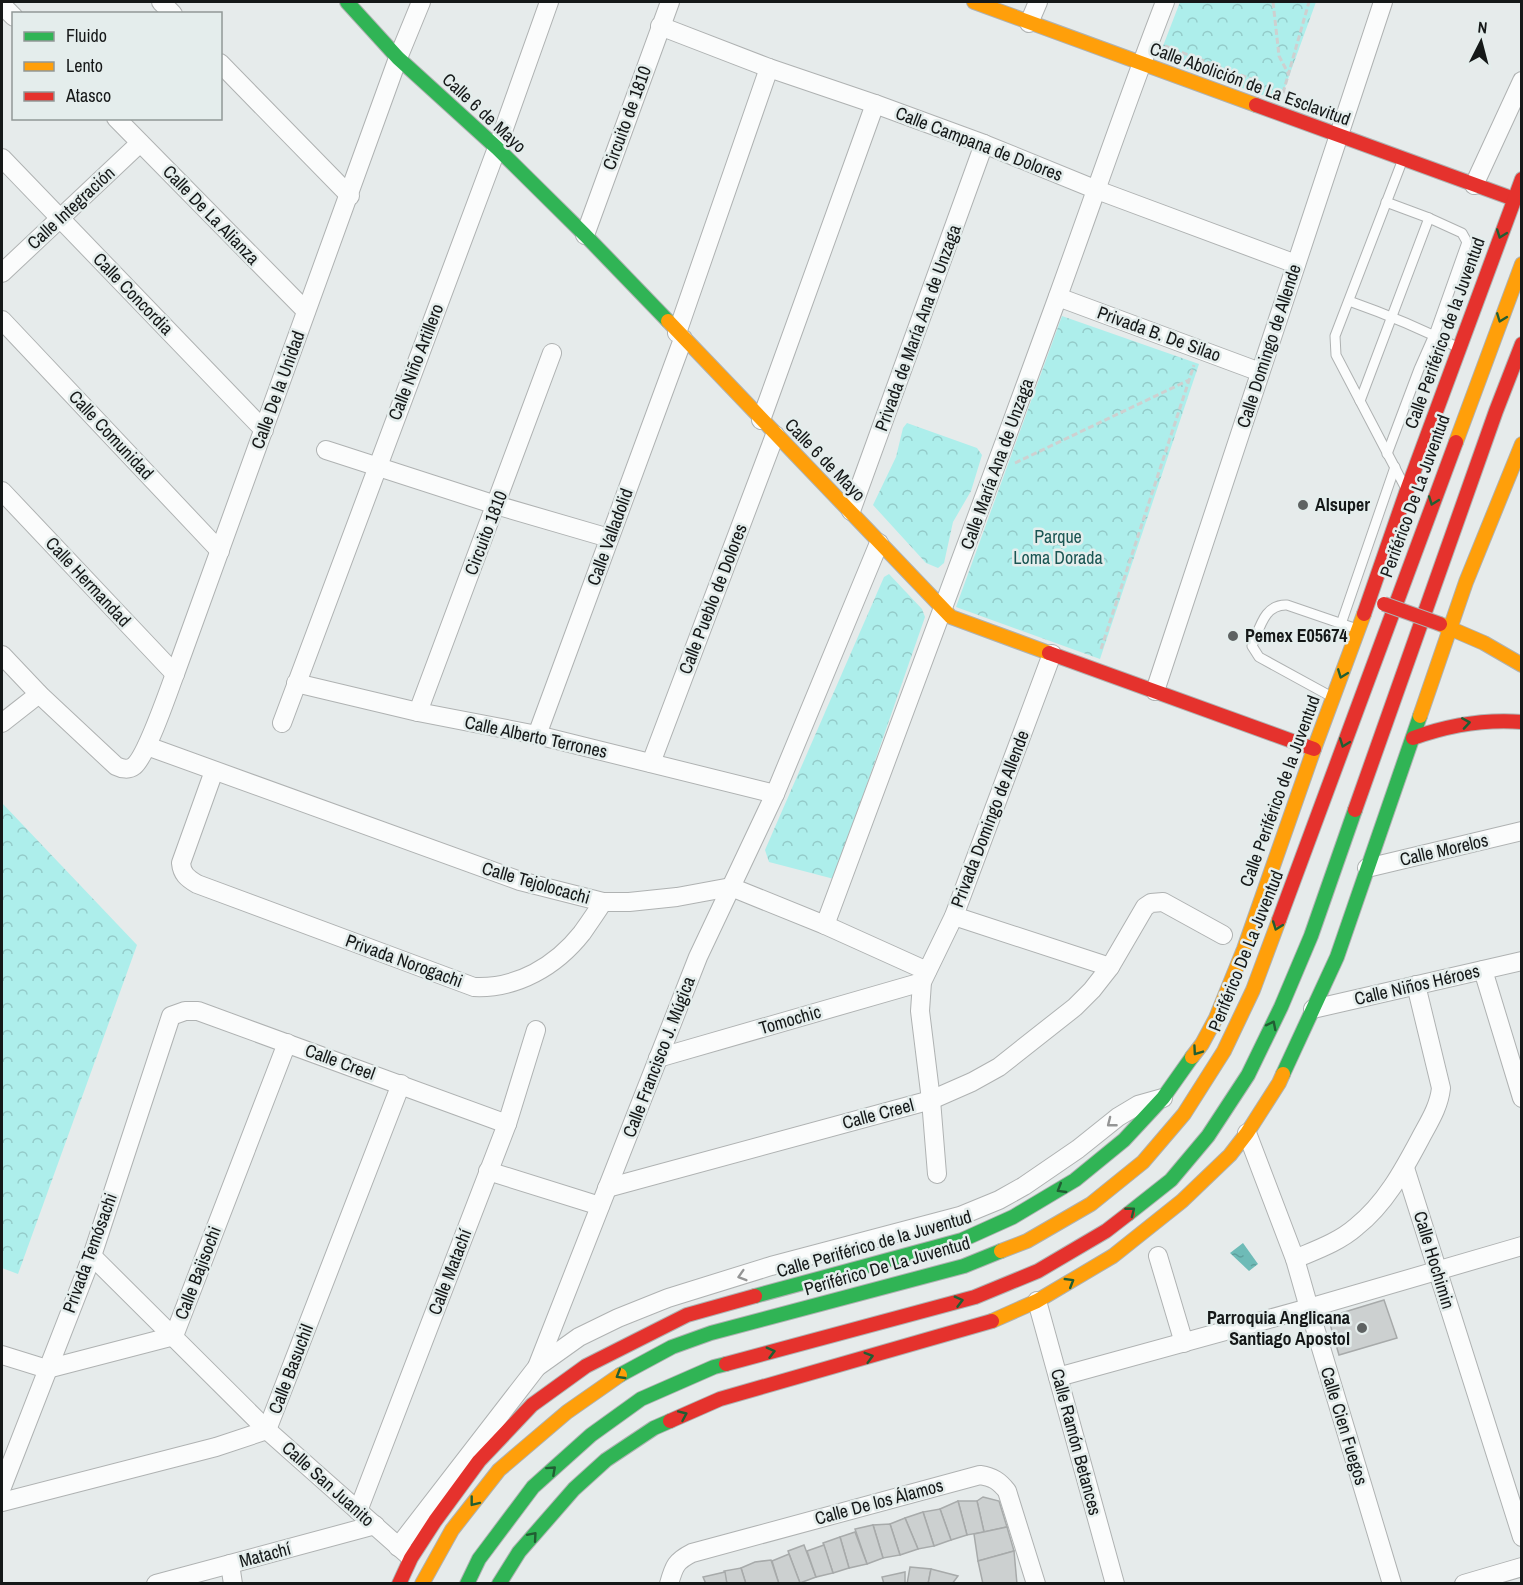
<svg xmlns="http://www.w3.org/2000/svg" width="1523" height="1585" viewBox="0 0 1523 1585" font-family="'Archivo Narrow',sans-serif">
	<defs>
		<pattern id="park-crowns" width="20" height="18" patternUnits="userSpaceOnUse" patternTransform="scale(1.5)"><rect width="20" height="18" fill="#adeeeb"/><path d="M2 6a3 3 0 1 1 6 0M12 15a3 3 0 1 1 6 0" fill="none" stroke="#94cbc9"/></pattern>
		<pattern id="water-ripples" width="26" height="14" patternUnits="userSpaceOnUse" patternTransform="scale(1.5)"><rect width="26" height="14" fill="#6ebbb7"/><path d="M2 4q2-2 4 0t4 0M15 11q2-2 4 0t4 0" fill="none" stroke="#5ea09d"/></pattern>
	</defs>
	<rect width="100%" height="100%" fill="#e6ebeb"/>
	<g fill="url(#park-crowns)">
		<path d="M1180,2H1316L1280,101L1158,59Z"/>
		<path d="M1062,316L1199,364L1100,659L956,607Z"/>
		<path d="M907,423L977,448L982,455L971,491L953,522L944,563L938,568L926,563L873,505L896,457L903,428Z"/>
		<path d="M889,574L922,609L925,617L834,879L769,862L765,850L884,577Z"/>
		<path d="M2,803L137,945L18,1274L2,1268Z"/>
	</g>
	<path fill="url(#water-ripples)" d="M1243,1243L1258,1264L1249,1271L1230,1253Z"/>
	<g fill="#ccd0d0" stroke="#a7aaaa" stroke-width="1.5">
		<path d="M1384,1300L1397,1338L1339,1355L1328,1317Z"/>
		<path d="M983,1497L999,1501L1007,1527L984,1532L977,1501Z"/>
		<path d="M958,1501H977L984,1532L967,1535Z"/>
		<path d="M958,1501L967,1535L951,1540L940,1509Z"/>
		<path d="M940,1509L951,1540L934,1546L923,1512Z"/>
		<path d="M923,1512L934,1546L918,1549L905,1518Z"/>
		<path d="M905,1518L918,1549L900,1555L890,1524Z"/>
		<path d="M890,1524L900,1555L883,1558L873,1525Z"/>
		<path d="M873,1525L883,1558L867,1564L855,1529Z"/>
		<path d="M1007,1527L1014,1551L978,1561L974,1534Z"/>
		<path d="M855,1532L867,1564L849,1568L840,1537Z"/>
		<path d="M840,1537L849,1568L833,1573L823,1543Z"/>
		<path d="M804,1545L816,1577L800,1583L788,1551Z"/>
		<path d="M824,1545L833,1573L816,1577L807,1551Z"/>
		<path d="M1014,1551L1017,1584H983L978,1561Z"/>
		<path d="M789,1554L800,1583L779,1584L772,1561Z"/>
		<path d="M771,1560L779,1584H746L741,1568L755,1562Z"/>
		<path d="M910,1567L931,1569L928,1584H907Z"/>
		<path d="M741,1568L746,1584H727L724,1571Z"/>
		<path d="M931,1569L958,1576L952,1584H928Z"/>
		<path d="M725,1572L727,1584H706L703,1577Z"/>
		<path d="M905,1572V1584H884L882,1577Z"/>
	</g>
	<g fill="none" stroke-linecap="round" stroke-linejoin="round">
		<g stroke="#afb2b2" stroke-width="11">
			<g id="lane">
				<path d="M1403,159L1335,336L1336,355L1405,487"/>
				<path d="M1386,202L1429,218L1462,233L1467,242L1434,335L1419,369L1387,454"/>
				<path d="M1349,301C1386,314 1422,329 1457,347"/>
				<path d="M1360,401L1429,218"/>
				<path d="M1341,624L1395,467"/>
				<path d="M1332,697L1259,657L1252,646C1260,628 1264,604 1287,605L1357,629"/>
			</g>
		</g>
		<g stroke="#afb2b2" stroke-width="20">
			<g id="street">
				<path d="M161,2L173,14"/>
				<path d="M2,5L14,17"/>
				<path d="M1029,23L1038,2"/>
				<path d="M660,26L769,68L875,104L984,144L1097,190L1296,264"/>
				<path d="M220,63L350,196"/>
				<path d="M116,118L306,311"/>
				<path d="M2,158L264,430"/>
				<path d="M1474,185L1522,81"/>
				<path d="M585,235L670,2"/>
				<path d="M2,273L140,143"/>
				<path d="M1058,297L1260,372"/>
				<path d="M2,320L220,551"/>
				<path d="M677,333L769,68"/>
				<path d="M761,420L875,104"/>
				<path d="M326,450L496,505L609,538"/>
				<path d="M2,491L175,674"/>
				<path d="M851,511L984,144"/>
				<path d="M2,655L39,694L116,766C122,769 129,770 134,766C147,755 168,692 175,674L398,58L421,2"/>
				<path d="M296,683L418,712L537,735L775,794"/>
				<path d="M1155,691L1383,2"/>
				<path d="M418,712L552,353"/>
				<path d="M2,723L39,694"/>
				<path d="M282,723L497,148L549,2"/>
				<path d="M537,735L683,339"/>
				<path d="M147,746L520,881L603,902H629L677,897L731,887L825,925L927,971"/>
				<path d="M651,763L775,435"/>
				<path d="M214,771L181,863C182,874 187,878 197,884L474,987C517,989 556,966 582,933C589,923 596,913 603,902"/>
				<path d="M1367,868L1522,831"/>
				<path d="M954,916L1110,967"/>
				<path d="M825,925C903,716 981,508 1057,299C1093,200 1127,100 1165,2"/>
				<path d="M1483,970L1522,1098"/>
				<path d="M1313,1009L1522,961"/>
				<path d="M658,1058L922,982"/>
				<path d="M1247,1133L1295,1259L1309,1308L1392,1584"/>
				<path d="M1405,1168L1522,1537"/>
				<path d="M488,1171L600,1206"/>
				<path d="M937,1174L931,1100L920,1011L922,982L954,916L1052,654"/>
				<path d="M607,1188L931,1100L972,1082L999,1067L1075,1007L1092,990L1110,967L1145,907L1151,903L1163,902L1223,935"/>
				<path d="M92,1256L267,1430L408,1555"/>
				<path d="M1158,1256L1184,1343"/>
				<path d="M1295,1259C1316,1250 1339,1242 1356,1227C1385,1204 1403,1171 1420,1139C1429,1122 1439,1107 1441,1088L1416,985"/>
				<path d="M1037,1301L1115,1584"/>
				<path d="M2,1355L47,1369L174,1336L287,1043"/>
				<path d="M537,1367L579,1337L618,1318L668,1298L771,1266L960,1216L999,1200L1024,1186L1078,1149L1118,1117L1138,1105L1163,1098"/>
				<path d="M1058,1377L1309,1308L1522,1246"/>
				<path d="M2,1487L92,1256L171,1016L185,1011H198L507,1124"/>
				<path d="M2,1502L216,1447L267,1430L401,1084"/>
				<path d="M358,1511L507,1124L536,1030"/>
				<path d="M398,1547L537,1367L698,957L775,794L879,543"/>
				<path d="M230,1564L233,1584"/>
				<path d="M156,1584L375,1525"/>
				<path d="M669,1584C674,1566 676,1561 692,1553L980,1475C993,1477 999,1481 1007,1491L1036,1584"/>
				<path d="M1464,1584L1522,1567"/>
			</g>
		</g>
		<g stroke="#afb2b2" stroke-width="16">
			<g id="fast">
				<path d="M347,2L398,58L497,148L585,235L668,321"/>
				<path d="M1283,1074L1337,957L1420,716"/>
				<path d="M1128,1214L1171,1180L1208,1136L1248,1075L1281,1007L1311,936L1355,810"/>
				<path d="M755,1296L962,1240L1013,1217L1075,1180L1124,1140L1163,1098L1192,1057"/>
				<path d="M620,1375L672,1347L711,1333L964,1266L1001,1251"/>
				<path d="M467,1584L479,1559L533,1487L591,1435L641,1399L714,1367L726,1364"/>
				<path d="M499,1584L519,1552L574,1489L606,1460L654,1428L670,1421"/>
			</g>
		</g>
		<g stroke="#afb2b2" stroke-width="16">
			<g id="slow">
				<path d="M974,2L1256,105"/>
				<path d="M668,321L951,617L1049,653"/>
				<path d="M1456,442L1522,264"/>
				<path d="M1440,624L1484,643L1522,665"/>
				<path d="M1420,716L1466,582L1522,444"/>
				<path d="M1192,1057L1202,1044L1216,1018L1244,949L1314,749L1364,614"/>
				<path d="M1001,1251L1027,1241L1091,1204L1143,1162L1184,1114L1224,1051L1253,990L1279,920"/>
				<path d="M992,1321L1037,1301L1113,1256L1182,1201L1230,1155L1247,1133L1279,1083L1283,1074"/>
				<path d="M422,1584L452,1530L499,1470L567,1412L620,1375"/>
			</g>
		</g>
		<g stroke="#afb2b2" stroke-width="16">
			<g id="jam">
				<path d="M1256,105L1514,199"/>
				<path d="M1364,614L1407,490L1522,179"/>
				<path d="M1049,653L1314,749"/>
				<path d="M1413,738C1449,725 1484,719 1522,722"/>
				<path d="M1355,810L1496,411L1522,344"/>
				<path d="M1279,920L1456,442"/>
				<path d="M726,1364L975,1297L1038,1271L1106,1231L1128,1214"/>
				<path d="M670,1421L720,1399L992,1321"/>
				<path d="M399,1584L411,1558L435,1521L479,1461L532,1405L586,1366L687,1315L755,1296"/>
			</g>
		</g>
		<g stroke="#ced0d0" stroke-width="3" stroke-dasharray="6 3" stroke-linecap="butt">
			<path d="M1273,2L1279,56L1288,73"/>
			<path d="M1165,46L1259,82L1261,85"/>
			<path d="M1283,93L1309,2"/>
			<path d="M1015,463L1189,380"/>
			<path d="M1101,649L1194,365"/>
		</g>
		<use href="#lane" stroke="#fbfcfc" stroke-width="9"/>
		<use href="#street" stroke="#fbfcfc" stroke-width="18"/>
		<use href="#fast" stroke="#30b455" stroke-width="14"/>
		<use href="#slow" stroke="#ff9f0a" stroke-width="14"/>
		<use href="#jam" stroke="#e5322d" stroke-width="14"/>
		<g stroke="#afb2b2" stroke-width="16" stroke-linecap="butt">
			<path id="jam-bridge" d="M1384,604L1440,624"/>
		</g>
		<use href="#jam-bridge" stroke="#e5322d" stroke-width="14"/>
	</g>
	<defs><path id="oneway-chevron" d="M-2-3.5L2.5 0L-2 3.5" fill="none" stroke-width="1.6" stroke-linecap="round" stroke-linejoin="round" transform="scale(1.5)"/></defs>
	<g stroke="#215e33">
		<use href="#oneway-chevron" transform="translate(1501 234) rotate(110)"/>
		<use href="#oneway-chevron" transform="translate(1501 318) rotate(111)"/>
		<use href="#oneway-chevron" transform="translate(1433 501) rotate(110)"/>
		<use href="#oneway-chevron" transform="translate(1342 674) rotate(111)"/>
		<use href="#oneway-chevron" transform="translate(1466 723) rotate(-9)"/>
		<use href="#oneway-chevron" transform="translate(1344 743) rotate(110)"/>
		<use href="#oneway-chevron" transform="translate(1277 926) rotate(110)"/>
		<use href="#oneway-chevron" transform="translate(1272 1025) rotate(-63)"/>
		<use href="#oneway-chevron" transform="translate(1197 1051) rotate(125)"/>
		<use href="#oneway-chevron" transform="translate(1061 1189) rotate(149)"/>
		<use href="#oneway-chevron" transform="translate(1131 1211) rotate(-38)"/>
		<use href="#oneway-chevron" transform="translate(1070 1282) rotate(-31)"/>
		<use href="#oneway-chevron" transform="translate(959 1301) rotate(-15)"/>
		<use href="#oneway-chevron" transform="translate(771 1352) rotate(-15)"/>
		<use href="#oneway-chevron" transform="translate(869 1357) rotate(-16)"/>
		<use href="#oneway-chevron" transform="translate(620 1375) rotate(149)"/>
		<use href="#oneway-chevron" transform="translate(683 1415) rotate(-24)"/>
		<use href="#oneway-chevron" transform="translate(552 1470) rotate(-42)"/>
		<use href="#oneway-chevron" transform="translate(474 1502) rotate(128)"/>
		<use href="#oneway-chevron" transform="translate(533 1536) rotate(-49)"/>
	</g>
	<g stroke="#949595">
		<use href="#oneway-chevron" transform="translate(1111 1123) rotate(142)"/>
		<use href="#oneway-chevron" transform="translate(742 1276) rotate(163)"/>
	</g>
	<g fill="#5e6262" stroke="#e4edec" stroke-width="2">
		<circle cx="1303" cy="505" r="6"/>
		<circle cx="1233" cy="636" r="6"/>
		<circle cx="1362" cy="1328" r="6"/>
	</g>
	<g text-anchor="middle" stroke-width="5" stroke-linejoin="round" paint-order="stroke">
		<g font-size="18" fill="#151818" stroke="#e4edec">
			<text transform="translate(1250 84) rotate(20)" y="6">Calle Abolición de La Esclavitud</text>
			<text transform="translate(484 113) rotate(43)" y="6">Calle 6 de Mayo</text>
			<text transform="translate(627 118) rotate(-70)" y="6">Circuito de 1810</text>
			<text transform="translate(979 144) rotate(21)" y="6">Calle Campana de Dolores</text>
			<text transform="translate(71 208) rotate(-43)" y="6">Calle Integración</text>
			<text transform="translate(211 215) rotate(46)" y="6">Calle De La Alianza</text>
			<text transform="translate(133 294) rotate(46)" y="6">Calle Concordia</text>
			<text transform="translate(918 328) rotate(-70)" y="6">Privada de María Ana de Unzaga</text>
			<text transform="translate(1445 333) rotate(-70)" y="6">Calle Periférico de la Juventud</text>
			<text transform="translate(1159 334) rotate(20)" y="6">Privada B. De Silao</text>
			<text transform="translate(1269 346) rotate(-72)" y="6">Calle Domingo de Allende</text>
			<text transform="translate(416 362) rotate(-69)" y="6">Calle Niño Artillero</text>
			<text transform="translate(278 390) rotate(-70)" y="6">Calle De la Unidad</text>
			<text transform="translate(111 435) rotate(47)" y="6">Calle Comunidad</text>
			<text transform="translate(825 460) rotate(46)" y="6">Calle 6 de Mayo</text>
			<text transform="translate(997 464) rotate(-70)" y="6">Calle María Ana de Unzaga</text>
			<text transform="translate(1415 496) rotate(-70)" y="6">Periférico De La Juventud</text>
			<text transform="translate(486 533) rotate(-69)" y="6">Circuito 1810</text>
			<text transform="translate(610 537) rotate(-70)" y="6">Calle Valladolid</text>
			<text transform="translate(88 582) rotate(47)" y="6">Calle Hermandad</text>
			<text transform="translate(713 599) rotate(-69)" y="6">Calle Pueblo de Dolores</text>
			<text transform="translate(536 737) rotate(12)" y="6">Calle Alberto Terrones</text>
			<text transform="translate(1280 791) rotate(-70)" y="6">Calle Periférico de la Juventud</text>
			<text transform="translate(990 819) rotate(-69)" y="6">Privada Domingo de Allende</text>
			<text transform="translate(1444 850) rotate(-13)" y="6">Calle Morelos</text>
			<text transform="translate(536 883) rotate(16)" y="6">Calle Tejolocachi</text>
			<text transform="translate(1246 951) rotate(-68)" y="6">Periférico De La Juventud</text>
			<text transform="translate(404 961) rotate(20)" y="6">Privada Norogachi</text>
			<text transform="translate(1417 985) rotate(-13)" y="6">Calle Niños Héroes</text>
			<text transform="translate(790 1020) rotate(-16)" y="6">Tomochic</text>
			<text transform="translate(659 1057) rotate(-69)" y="6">Calle Francisco J. Múgica</text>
			<text transform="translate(340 1062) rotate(20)" y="6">Calle Creel</text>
			<text transform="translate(878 1114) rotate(-15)" y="6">Calle Creel</text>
			<text transform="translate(874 1244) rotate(-16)" y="6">Calle Periférico de la Juventud</text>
			<text transform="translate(90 1253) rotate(-70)" y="6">Privada Temósachi</text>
			<text transform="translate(1434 1260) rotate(73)" y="6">Calle Hochimin</text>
			<text transform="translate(887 1266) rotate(-16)" y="6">Periférico De La Juventud</text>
			<text transform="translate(450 1272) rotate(-69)" y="6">Calle Matachí</text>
			<text transform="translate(198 1273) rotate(-69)" y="6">Calle Bajisochi</text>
			<text transform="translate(291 1369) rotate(-69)" y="6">Calle Basuchil</text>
			<text transform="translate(1344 1426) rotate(73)" y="6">Calle Cien Fuegos</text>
			<text transform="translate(1076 1442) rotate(75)" y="6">Calle Ramón Betances</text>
			<text transform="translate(328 1484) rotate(42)" y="6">Calle San Juanito</text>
			<text transform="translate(879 1502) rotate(-15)" y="6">Calle De los Álamos</text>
			<text transform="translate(265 1555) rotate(-15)" y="6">Matachí</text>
		</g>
		<g font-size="18" font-weight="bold" fill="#151818" stroke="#e4edec" text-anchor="start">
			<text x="1315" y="511">Alsuper</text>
			<text x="1245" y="642">Pemex E05674</text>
			<text x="1350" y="1324" text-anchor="end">Parroquia Anglicana<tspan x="1350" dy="21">Santiago Apostol</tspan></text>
		</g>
		<g font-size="18" fill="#1a5553" stroke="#e4edec">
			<text x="1058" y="543">Parque<tspan x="1058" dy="21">Loma Dorada</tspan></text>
		</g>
	</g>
	<rect width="1523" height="1585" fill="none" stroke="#151818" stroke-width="6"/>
	<rect x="12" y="12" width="210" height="108" fill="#e4edec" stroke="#919897" stroke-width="1.5"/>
	<rect x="24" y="32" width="30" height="9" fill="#30b455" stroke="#919897" stroke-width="1.5"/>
	<text x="66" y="42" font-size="18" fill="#151818">Fluido</text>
	<rect x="24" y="62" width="30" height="9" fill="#ff9f0a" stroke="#919897" stroke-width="1.5"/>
	<text x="66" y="72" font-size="18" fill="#151818">Lento</text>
	<rect x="24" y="92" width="30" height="9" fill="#e5322d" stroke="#919897" stroke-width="1.5"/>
	<text x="66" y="102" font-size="18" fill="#151818">Atasco</text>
	<g transform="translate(1481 42) rotate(6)" stroke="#e4edec" stroke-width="4.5" paint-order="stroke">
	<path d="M0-4.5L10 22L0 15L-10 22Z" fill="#151818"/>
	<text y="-9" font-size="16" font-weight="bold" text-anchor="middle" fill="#151818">N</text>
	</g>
</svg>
